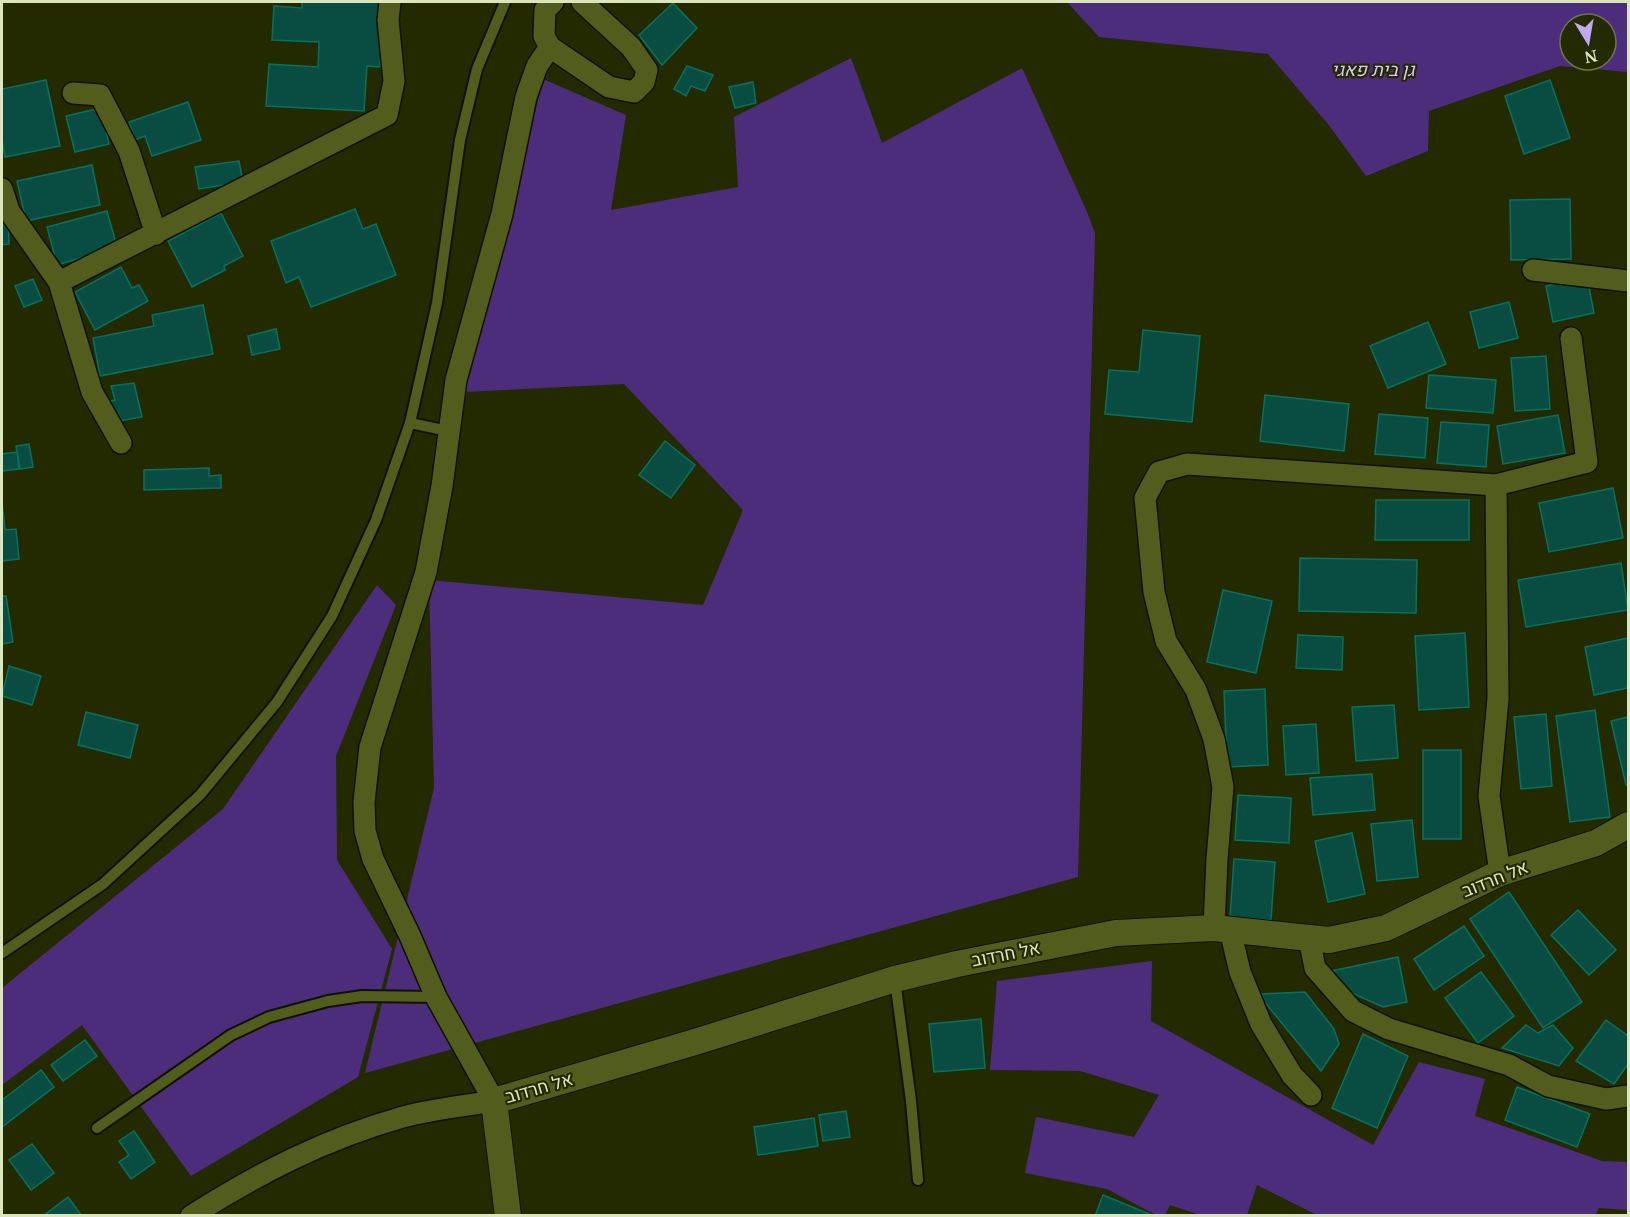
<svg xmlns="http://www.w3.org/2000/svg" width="1630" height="1217" viewBox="0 0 1630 1217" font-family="'Noto Serif',Heebo,serif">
	<rect width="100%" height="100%" fill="#242a00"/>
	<g fill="#4c2d7c" fill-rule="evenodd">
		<path d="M1067,2H1628V72L1560,66L1429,111L1428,151L1366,176L1328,124L1268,54L1099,37ZM1570,24H1606V60H1570Z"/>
		<path d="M851,58L882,143L1022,68L1087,212L1095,233L1078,877L365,1073L434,788L429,580L703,605L743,510L624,384L462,392L487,312L543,79L626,115L611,210L738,187L734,117Z"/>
		<path d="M377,585L396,605L336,756L337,860L392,949L358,1077L191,1176L82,1025L2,1085V988L223,809Z"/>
		<path d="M1152,961L1151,1021L1373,1145L1419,1062L1485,1079L1475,1116L1602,1161L1628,1162V1210L1599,1208L1595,1216L1317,1215L1257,1185L1247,1215H1200L1170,1205L1165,1215H1156L1107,1189L1025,1173L1036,1117L1134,1137L1159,1095L1080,1071L990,1070L997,981Z"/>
	</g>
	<g fill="#094d42" stroke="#097060" stroke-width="1.5">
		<path d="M302,2H383L380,67L367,66L364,111L266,106L269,64L318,67L319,42L272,40L274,6L302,8Z"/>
		<path d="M673,3L697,28L662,65L639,35Z"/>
		<path d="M687,66L713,75L705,91L691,86L686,96L674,89Z"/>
		<path d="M46,80L60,146L5,157L2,140V89Z"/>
		<path d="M1550,80L1570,138L1524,154L1505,96Z"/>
		<path d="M753,82L756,103L735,108L729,87Z"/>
		<path d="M188,102L201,140L152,156L145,136L135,140L129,122Z"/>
		<path d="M101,108L109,144L75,152L66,116Z"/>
		<path d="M239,161L243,182L199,189L195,167Z"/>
		<path d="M92,165L100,205L26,221L17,181Z"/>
		<path d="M1570,199L1571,259L1511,260L1510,200Z"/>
		<path d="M8,209L9,244L2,245V210Z"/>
		<path d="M355,209L363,229L376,224L396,275L311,307L299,277L286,283L271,241Z"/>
		<path d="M107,211L117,247L57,265L47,227Z"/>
		<path d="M221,213L243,256L224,266L225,270L192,287L168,241Z"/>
		<path d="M121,267L132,288L139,285L148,301L95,330L75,292Z"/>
		<path d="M1587,277L1594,313L1553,322L1546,286Z"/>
		<path d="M33,279L42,300L24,307L15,286Z"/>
		<path d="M1509,302L1518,338L1479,348L1470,312Z"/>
		<path d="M203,305L213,354L100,376L93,338L154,326L152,315Z"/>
		<path d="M1428,322L1446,364L1388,388L1370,346Z"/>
		<path d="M276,329L280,349L252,355L248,336Z"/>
		<path d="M1143,330L1200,336L1192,422L1105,414L1109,370L1139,372Z"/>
		<path d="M1546,356L1550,409L1515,411L1511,358Z"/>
		<path d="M1429,375L1496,380L1493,413L1426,408Z"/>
		<path d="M134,383L142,417L114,422L110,401L115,400L111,386Z"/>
		<path d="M1265,395L1349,404L1344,451L1260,441Z"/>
		<path d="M1379,414L1428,418L1425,458L1375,454Z"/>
		<path d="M1558,415L1565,453L1503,464L1497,426Z"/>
		<path d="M1441,422L1489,425L1486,467L1437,463Z"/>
		<path d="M665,441L695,465L671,498L639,475Z"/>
		<path d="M29,444L33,467L20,469L16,446Z"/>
		<path d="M17,452L19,469L2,471V454Z"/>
		<path d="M209,468V476L221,475V488L144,490V470Z"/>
		<path d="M1613,488L1623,538L1549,552L1539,503Z"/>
		<path d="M1376,500H1469V540H1375Z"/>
		<path d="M2,501L5,530L16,529L19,559L2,561Z"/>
		<path d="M1300,558L1417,560L1416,613L1299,611Z"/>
		<path d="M1621,563L1628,610L1526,627L1518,580Z"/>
		<path d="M1223,590L1272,601L1256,673L1207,662Z"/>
		<path d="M2,596H6L13,642L2,644Z"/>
		<path d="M1465,633L1469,707L1419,710L1415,636Z"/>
		<path d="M1298,635L1343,637L1342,670L1296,668Z"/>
		<path d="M1628,638V688L1594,695L1585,647Z"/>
		<path d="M9,666L41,676L32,705L2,696Z"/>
		<path d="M1265,689L1268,765L1227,767L1224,691Z"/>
		<path d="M1394,705L1398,758L1356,761L1352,707Z"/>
		<path d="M1595,710L1610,817L1570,822L1556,716Z"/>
		<path d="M86,712L138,725L130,758L78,745Z"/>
		<path d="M1546,714L1552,786L1521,789L1514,717Z"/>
		<path d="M1628,717V785H1626L1611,721Z"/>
		<path d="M1316,724L1319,773L1286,775L1283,726Z"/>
		<rect x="1423" y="750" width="38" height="89"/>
		<path d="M1372,774L1375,810L1313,815L1310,778Z"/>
		<path d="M1238,795L1291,798L1289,843L1235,840Z"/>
		<path d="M1412,820L1418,877L1377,881L1371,824Z"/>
		<path d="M1352,833L1365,894L1328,902L1315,841Z"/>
		<path d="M1234,859L1275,862L1271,920L1230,918Z"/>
		<path d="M1509,892L1582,1002L1543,1028L1470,919Z"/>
		<path d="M1578,910L1616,950L1589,975L1551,935Z"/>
		<path d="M1464,926L1484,956L1434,990L1414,959Z"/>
		<path d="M1398,957L1407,1002L1383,1007L1338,987L1331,971Z"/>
		<path d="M1481,972L1514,1016L1478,1043L1445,998Z"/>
		<path d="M1305,992L1334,1029L1339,1044L1321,1071L1258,994Z"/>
		<path d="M981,1019L985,1068L934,1072L929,1024Z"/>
		<path d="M1606,1020L1628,1036V1064L1614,1084L1576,1061Z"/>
		<path d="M1526,1025L1538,1033L1553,1025L1573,1048L1559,1066L1502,1048Z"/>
		<path d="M1363,1034L1408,1056L1377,1128L1332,1108Z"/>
		<path d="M85,1040L97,1056L63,1081L51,1065Z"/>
		<path d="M41,1070L54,1087L2,1127V1100Z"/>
		<path d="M1517,1087L1590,1114L1577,1147L1505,1120Z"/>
		<path d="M846,1111L850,1137L823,1141L819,1115Z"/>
		<path d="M814,1118L818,1146L758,1155L754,1127Z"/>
		<path d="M134,1131L155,1162L131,1179L119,1162L129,1155L119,1141Z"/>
		<path d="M32,1144L54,1173L31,1190L9,1160Z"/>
		<path d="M1103,1195L1154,1216H1095Z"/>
		<path d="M68,1197L82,1216H43Z"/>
	</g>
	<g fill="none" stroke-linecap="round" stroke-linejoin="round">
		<g stroke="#0e1200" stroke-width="14">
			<g id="service">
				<path d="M410,423L448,431"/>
				<path d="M2,953L103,884L200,795L277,702L332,616L376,520L410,423L437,303L460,140L477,69L505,2"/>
				<path d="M895,980L911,1101L918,1180"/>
				<path d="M97,1128L231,1035L269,1017L328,1001L362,996L436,997"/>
			</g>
		</g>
		<g stroke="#0e1200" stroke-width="24">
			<g id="minor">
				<path d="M553,2L545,10L544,36L550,47L609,87L634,92L644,82L647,70L631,47L582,2"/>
				<path d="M73,93L100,95L129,151L156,234"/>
				<path d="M2,189L9,211L59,282L92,392L121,443"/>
				<path d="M1533,270L1628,281"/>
				<path d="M59,282L387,115L394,81L388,20L390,2"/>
				<path d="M1496,485L1498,699L1489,796L1500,873"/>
				<path d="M1214,928L1217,859L1223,787L1214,739L1196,690L1166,641L1154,592L1145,498L1159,472L1187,464L1496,485L1587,462L1571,338"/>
				<path d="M1230,930L1240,972L1261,1024L1292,1075L1311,1095"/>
				<path d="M1309,938L1315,968L1353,1011L1389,1029L1509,1065L1548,1086L1606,1099L1628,1096"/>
				<path d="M191,1216C259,1173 325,1139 403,1117C432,1109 464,1106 494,1101L436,997L410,936L373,859L365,831L364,802L370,747L426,572L442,486L456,380L502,214L526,97L537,66L550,47"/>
			</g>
		</g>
		<g stroke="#0e1200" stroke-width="28">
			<path id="tertiary" d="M508,1216L494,1101L695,1042L895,979L957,964L1116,933L1214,928L1329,940L1386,928L1500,873L1596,843L1628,825"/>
		</g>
		<use href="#service" stroke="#525d1d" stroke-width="10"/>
		<use href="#minor" stroke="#525d1d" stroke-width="21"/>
		<use href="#tertiary" stroke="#525d1d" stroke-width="26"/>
	</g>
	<g text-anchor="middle" stroke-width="4.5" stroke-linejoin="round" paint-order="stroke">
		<g font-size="18" font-style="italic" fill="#d8c9ff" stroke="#242a00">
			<text x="1373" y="76">גן בית פאגי</text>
		</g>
		<g font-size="18" fill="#dce6bd" stroke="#242a00">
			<text transform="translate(1495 879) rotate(-22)" y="6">אל חרדוב</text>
			<text transform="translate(1006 954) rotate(-11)" y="6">אל חרדוב</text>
			<text transform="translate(539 1088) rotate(-16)" y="6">אל חרדוב</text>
		</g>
	</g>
	<rect width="1630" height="1217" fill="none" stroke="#dce6bd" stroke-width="6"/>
	<g transform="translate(1588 42) rotate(169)"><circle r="28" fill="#242a00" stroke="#6e754c" stroke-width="1.5"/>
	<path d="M0-4.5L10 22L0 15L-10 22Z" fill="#c0a8f4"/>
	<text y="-9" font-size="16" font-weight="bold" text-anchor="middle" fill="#dce6bd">N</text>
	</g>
</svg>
